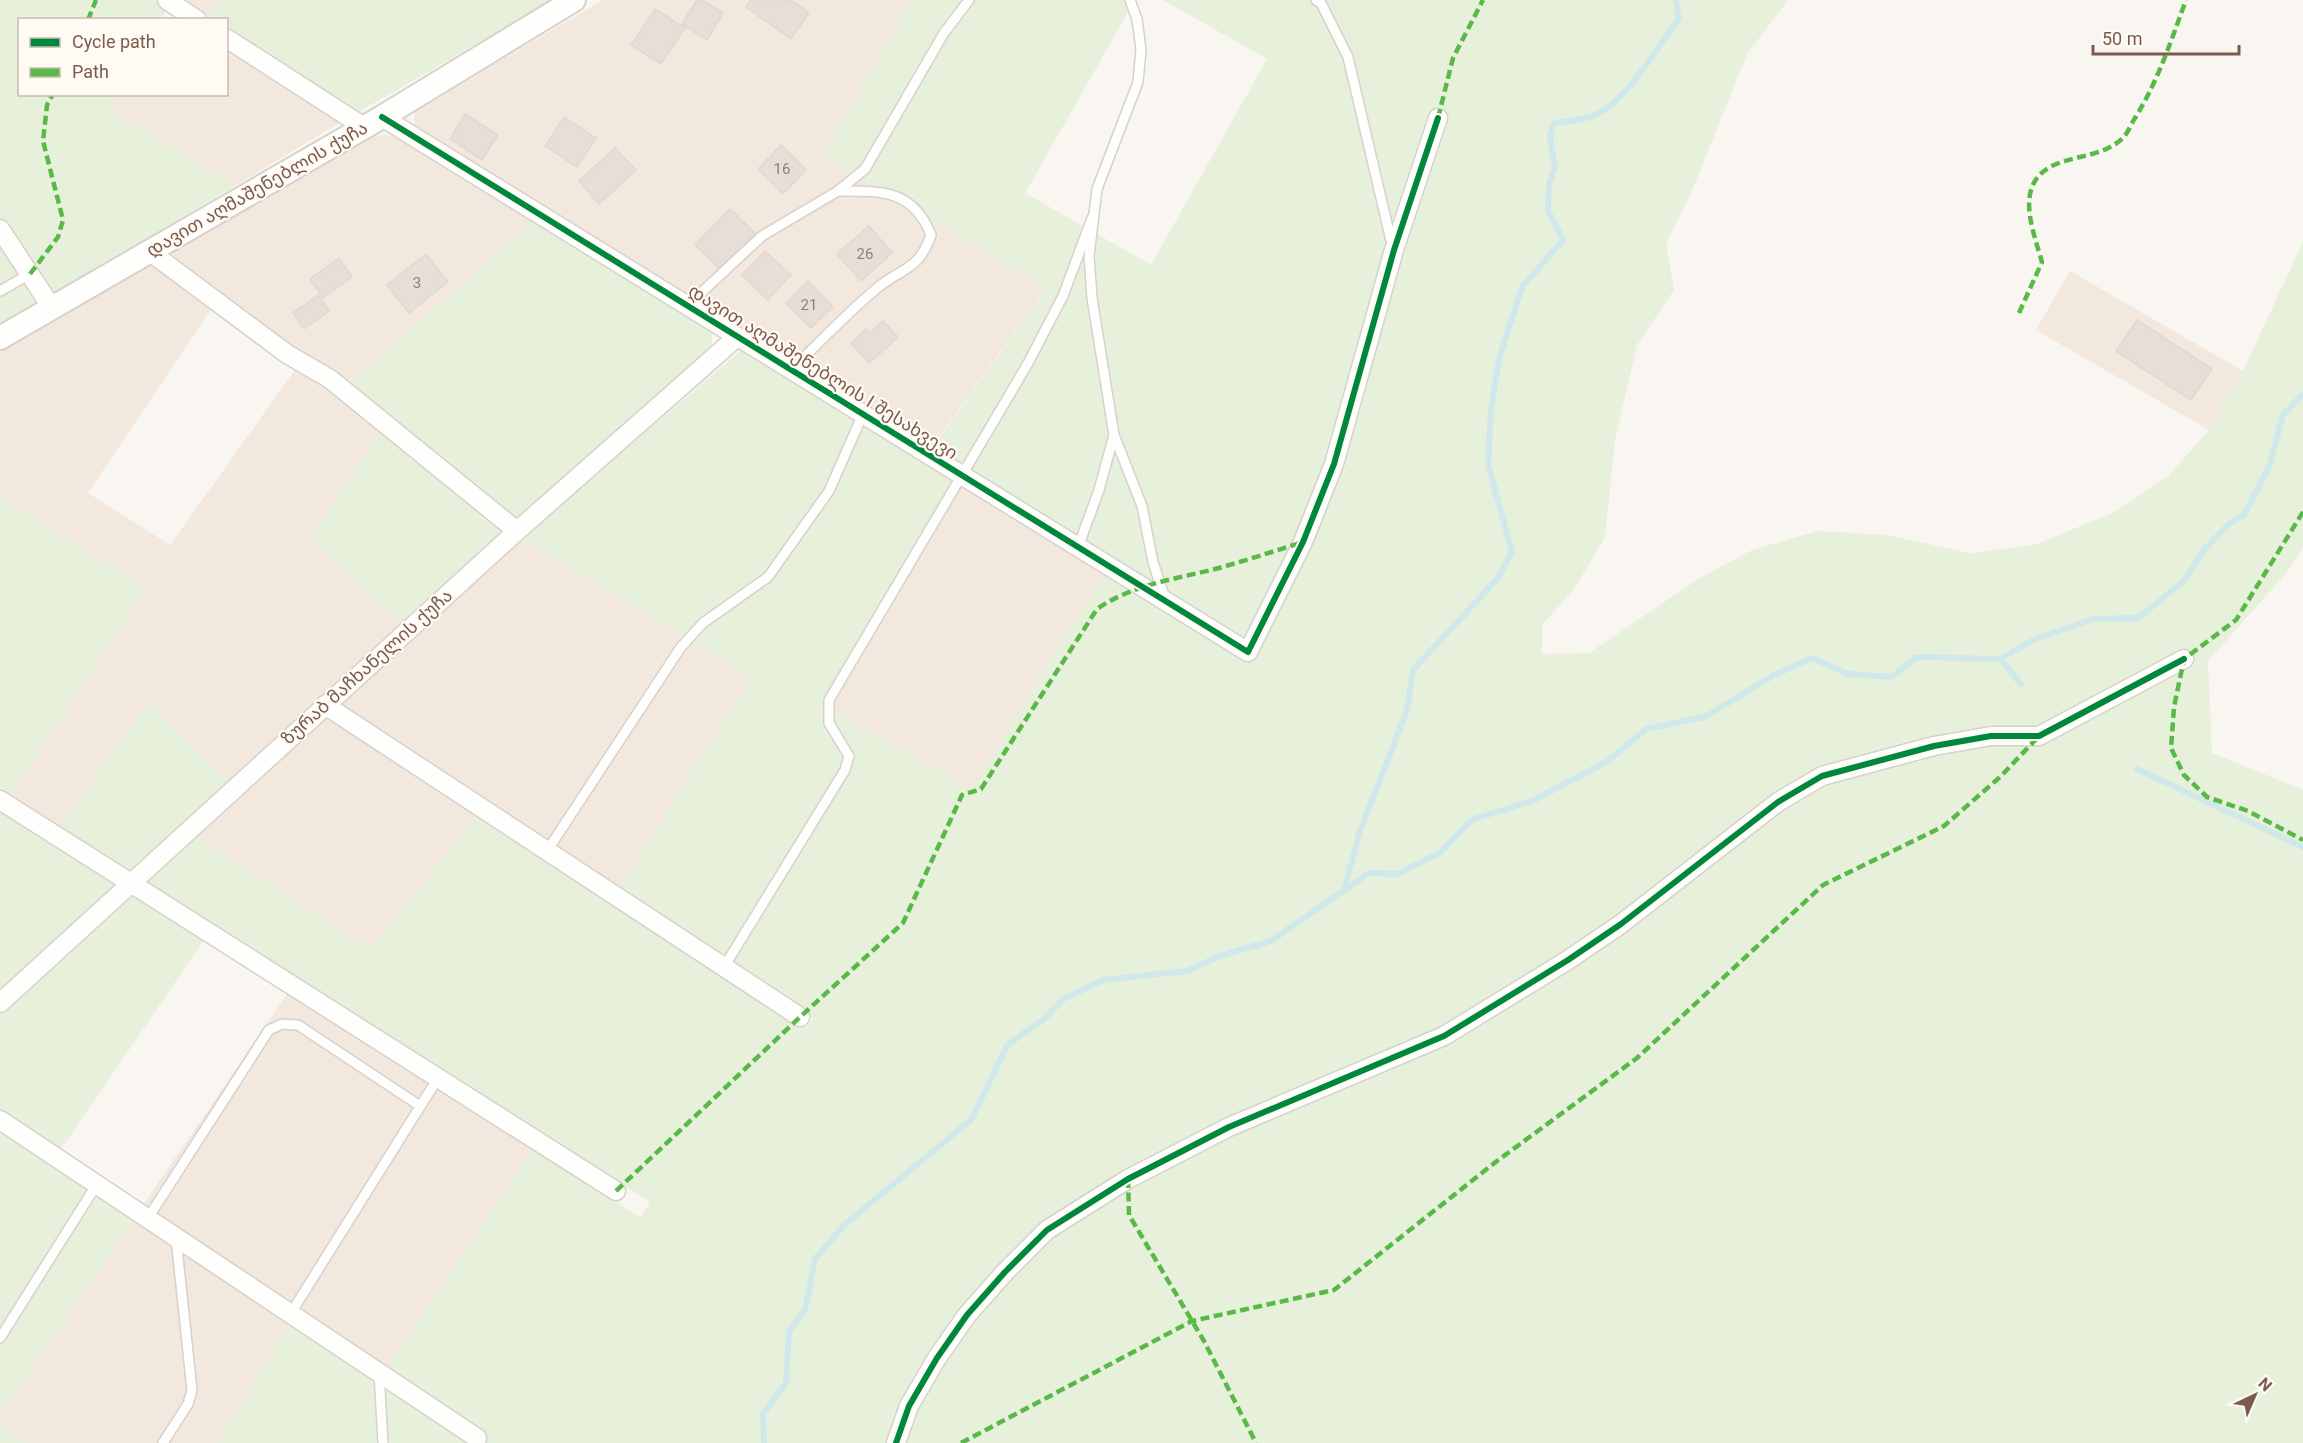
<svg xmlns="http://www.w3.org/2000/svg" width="2303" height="1443" viewBox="0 0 2303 1443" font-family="Roboto,'Noto Sans Georgian',sans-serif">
	<rect width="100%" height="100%" fill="#f9f5f0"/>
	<g fill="#f2e8de">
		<path d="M179,0H216L206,17Z"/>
		<path d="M603,0H912L823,156L1047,287L932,447L415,127L414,112Z"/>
		<path d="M227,45L344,120L235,186L109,110L118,95L226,94Z"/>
		<path d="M386,135L400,137L533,220L351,383L299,350L172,259L174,251L370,137Z"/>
		<path d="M152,261L212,308L88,493L170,545L297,367L331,385L383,428L403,625L231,784L59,829L9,799L146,588L0,497V350Z"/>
		<path d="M2070,271L2243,371L2209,430L2036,330Z"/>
		<path d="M962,484L1104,573L971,790L828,707Z"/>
		<path d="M520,538L751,677L619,888L334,705Z"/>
		<path d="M326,713L479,812L371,950L193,835Z"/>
		<path d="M290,990L534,1147L385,1371L296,1316L217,1443H28L0,1426V1414Z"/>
	</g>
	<g fill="#e7f0db" fill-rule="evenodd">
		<path d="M0,0H157L168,8L161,19L20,20V94L118,95L110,110L235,186L52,294L0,217Z"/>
		<path d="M216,0H553L355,114L227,31L226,20L206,17Z"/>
		<path d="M912,0H1135L1025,193L1151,265L1267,59L1163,0H1788L1747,54L1691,193L1666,243L1674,290L1637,345L1615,440L1605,537L1574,589L1542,625V654L1589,653L1700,578L1752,550L1818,531L1887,535L1970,553L2034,545L2113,513L2168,476L2209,430L2243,371L2303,242V547L2288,571L2208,661L2212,753L2303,790V1443H217L296,1315L385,1371L534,1147L640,1218L650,1202L144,881L193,835L371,950L479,812L807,1026L813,1019L619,888L751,677L520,538L756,338L933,447L1047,288L823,156ZM962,484L1104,573L971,789L828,707Z"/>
		<path d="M533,220L712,332V345L522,517L512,518L351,383Z"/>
		<path d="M0,240L41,302L0,326Z"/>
		<path d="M383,428L504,532L403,625L309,540Z"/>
		<path d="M0,497L146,588L9,799L0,793Z"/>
		<path d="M149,702L231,784L130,875L59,829Z"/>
		<path d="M0,811L118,884L0,993Z"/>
		<path d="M130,892L206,937L55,1158L141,1210L0,1414V1010Z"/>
		<path d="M0,1426L28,1443H0Z"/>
	</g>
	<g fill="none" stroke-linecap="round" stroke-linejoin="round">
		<g stroke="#d0e8ea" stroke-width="6">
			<path d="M2000,659L2021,684"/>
			<path d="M2137,769L2303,847"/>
			<path d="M1344,890L1359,834L1407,710L1413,670L1498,578L1512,552L1488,464L1491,409L1499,359L1522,287L1563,240L1548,211L1549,184L1555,167L1550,137L1554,123C1568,121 1582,121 1595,115C1627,102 1657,46 1679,19L1676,0"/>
			<path d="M764,1443L763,1414L786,1383L789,1331L805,1310L815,1259L844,1225L971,1120L1008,1044L1043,1020L1063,999L1103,980L1187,971L1220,956L1271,941L1369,873L1397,874L1441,852L1471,820L1534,800L1608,761L1646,729L1705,717L1774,675L1812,658L1848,674L1892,677L1916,657L2000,659L2033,640L2093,619L2138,618L2185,580L2203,551L2230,523L2244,515L2269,467L2283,415L2303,394"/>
		</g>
	</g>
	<g fill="#e6ded7" stroke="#e2d8d2" stroke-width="1.5">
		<path d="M697,0H702L723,13L707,40L682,24Z"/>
		<path d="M751,0H791L809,13L791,39L746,7Z"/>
		<path d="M655,9L685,28L661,64L631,45Z"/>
		<path d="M465,114L498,135L482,160L450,139Z"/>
		<path d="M564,117L596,138L577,167L545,146Z"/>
		<path d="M781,145L806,170L783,194L758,169Z"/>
		<path d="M615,148L636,170L599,204L579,181Z"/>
		<path d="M730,209L756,234L721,270L695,245Z"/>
		<path d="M869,226L892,253L861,281L837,254Z"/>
		<path d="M765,251L791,275L768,300L742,275Z"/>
		<path d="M426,254L448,282L409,313L387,285Z"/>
		<path d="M339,258L352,277L323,298L310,279Z"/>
		<path d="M808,281L833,307L811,328L786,303Z"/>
		<path d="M318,295L329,311L304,329L293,313Z"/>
		<path d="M2137,320L2212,369L2191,400L2116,351Z"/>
		<path d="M883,321L898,337L869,363L851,343L866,329L870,333Z"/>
	</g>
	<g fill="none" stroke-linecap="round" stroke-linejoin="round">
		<g stroke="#d7d1cb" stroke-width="12">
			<g id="service">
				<path d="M1130,0L1137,19L1141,50L1138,82L1097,189L1089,256L1092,298L1114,435L1142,506L1153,562L1165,599"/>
				<path d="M1316,0L1321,3L1348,57L1392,245"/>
				<path d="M0,291L30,274"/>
				<path d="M687,306L762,236L838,191L865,169L944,33L969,0"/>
				<path d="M791,370C819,343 846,314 876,289C902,267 918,272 931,235C913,189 881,191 838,191"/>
				<path d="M1078,547L1099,490L1114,435"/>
				<path d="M547,851L681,647L703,623L768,577L829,491L863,414"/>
				<path d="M724,967L845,770L849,756L829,723V700L1027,365L1063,296L1092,218"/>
				<path d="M148,1218L269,1030L282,1024L298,1025L420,1106"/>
				<path d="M291,1313L438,1078"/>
				<path d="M0,1338L97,1184"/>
				<path d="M379,1372L383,1443"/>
				<path d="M163,1443L188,1404L192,1390L176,1238"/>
			</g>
		</g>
		<g stroke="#d7d1cb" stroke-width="21">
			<g id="minor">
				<path d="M167,0L197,20"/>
				<path d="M226,38L364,127"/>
				<path d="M382,117L1248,652L1303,542L1334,464L1394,250L1438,118"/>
				<path d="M0,229L52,308"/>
				<path d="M149,251L287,354L330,379L517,531"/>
				<path d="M325,705L800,1017"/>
				<path d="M0,800L616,1191"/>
				<path d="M0,1003L517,531L737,337"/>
				<path d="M0,1120L477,1438"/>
				<path d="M896,1443L909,1406L937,1358L967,1315L1005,1272L1047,1230L1128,1179L1229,1127L1444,1036L1568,960L1621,924L1778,802L1822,776L1934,746L1991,736H2039L2184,659"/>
			</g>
		</g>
		<g stroke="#d7d1cb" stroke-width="26">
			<path id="tertiary" d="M0,338L382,117L574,0"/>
		</g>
		<use href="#service" stroke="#fefefd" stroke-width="9"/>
		<use href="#minor" stroke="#fefefd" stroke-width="18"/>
		<use href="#tertiary" stroke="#fefefd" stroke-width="22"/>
		<g stroke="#58b947" stroke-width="4.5" stroke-dasharray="9 4.5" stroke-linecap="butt">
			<path d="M88,20L96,0"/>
			<path d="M1438,118L1453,58L1483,0"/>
			<path d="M30,274L58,237L63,220L43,141L47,105L53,94"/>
			<path d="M2019,313L2042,262C2032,227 2012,180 2059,163C2081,155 2105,155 2123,138C2128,133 2131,124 2135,118C2158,81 2171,41 2186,0"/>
			<path d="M2303,512L2236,620L2184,659L2174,707L2171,748L2184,775L2207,797L2248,811L2303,840"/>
			<path d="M1128,1179L1129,1215L1204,1341L1256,1443"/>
			<path d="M616,1191L800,1017L903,923L962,795L981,789L1097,609C1133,584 1177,579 1219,568C1247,560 1275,551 1303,542"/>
			<path d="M961,1443L1192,1321L1334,1290L1497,1161L1637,1058L1823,885L1944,826L2000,777L2039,736"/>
		</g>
		<g stroke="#fffaf3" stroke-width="10">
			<g id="cycleway">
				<path d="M382,117L1248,652L1303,542L1334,464L1394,250L1438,118"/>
				<path d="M896,1443L909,1406L937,1358L967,1315L1005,1272L1047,1230L1128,1179L1229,1127L1444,1036L1568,960L1621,924L1778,802L1822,776L1934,746L1991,736H2039L2184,659"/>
			</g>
		</g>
		<use href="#cycleway" stroke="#00873e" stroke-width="6"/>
	</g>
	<g text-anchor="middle" stroke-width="4.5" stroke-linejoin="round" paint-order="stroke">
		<g font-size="15" fill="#977e72">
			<text x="782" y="174">16</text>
			<text x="865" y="259">26</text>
			<text x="417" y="288">3</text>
			<text x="809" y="310">21</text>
		</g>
		<g font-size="18" fill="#7a5c4d" stroke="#fffaf3">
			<text transform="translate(257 189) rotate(-30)" y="6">დავით აღმაშენებლის ქუჩა</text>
			<text transform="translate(823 372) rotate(32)" y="6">დავით აღმაშენებლის I შესახვევი</text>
			<text transform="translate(367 667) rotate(-42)" y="6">ზურაბ მაჩხანელის ქუჩა</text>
		</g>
	</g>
	<rect x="18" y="18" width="210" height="78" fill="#fffaf3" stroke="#cabbb1" stroke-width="1.5"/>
	<rect x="30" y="38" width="30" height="9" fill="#00873e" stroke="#cabbb1" stroke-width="1.5"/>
	<text x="72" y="48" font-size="18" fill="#7a5c4d">Cycle path</text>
	<rect x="30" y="68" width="30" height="9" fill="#58b947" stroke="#cabbb1" stroke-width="1.5"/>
	<text x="72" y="78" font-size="18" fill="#7a5c4d">Path</text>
	<g transform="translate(2255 1395) rotate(44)" stroke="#fffaf3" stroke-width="4.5" paint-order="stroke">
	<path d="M0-4.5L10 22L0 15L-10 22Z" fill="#7a5c4d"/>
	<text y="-9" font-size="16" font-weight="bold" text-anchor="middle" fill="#7a5c4d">N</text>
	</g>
	<path d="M2093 45v9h146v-9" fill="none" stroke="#7a5c4d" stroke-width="3"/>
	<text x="2102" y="45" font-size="18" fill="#7a5c4d" stroke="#fffaf3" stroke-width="4.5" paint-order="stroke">50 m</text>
</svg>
